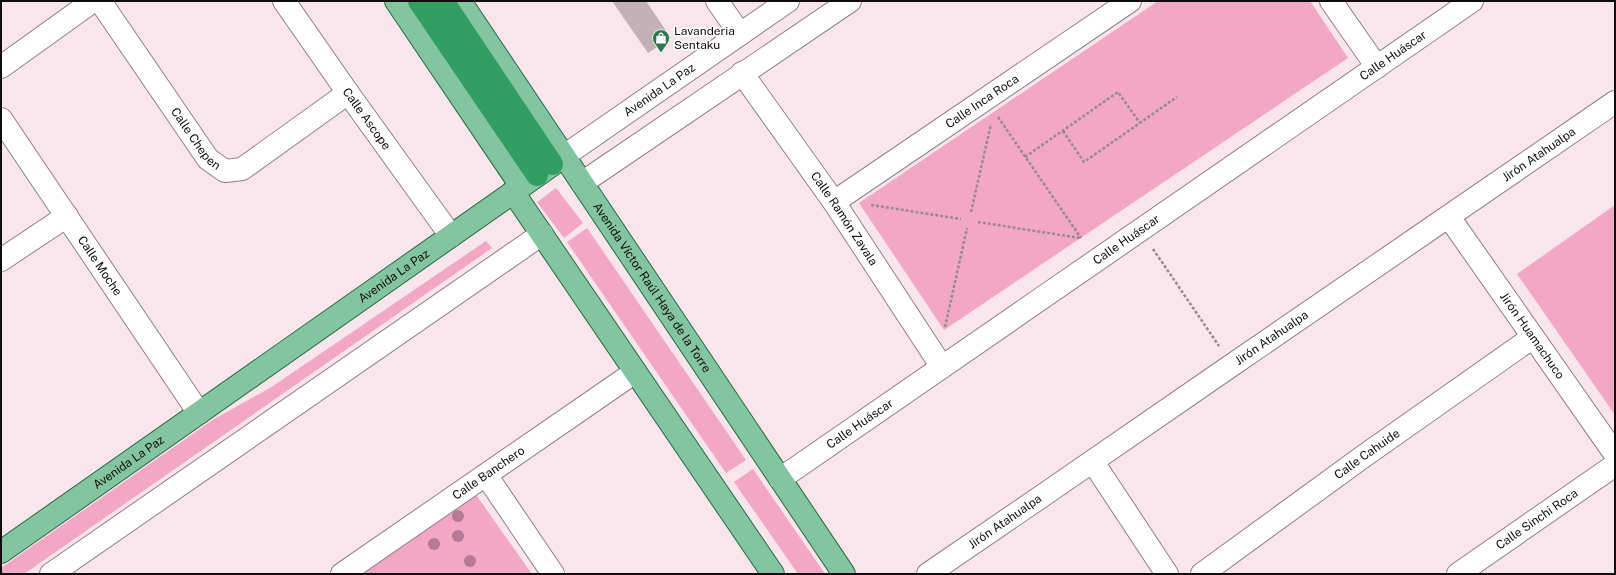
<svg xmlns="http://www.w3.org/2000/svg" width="1616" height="575" viewBox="0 0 1616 575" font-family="'Public Sans',sans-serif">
	<rect width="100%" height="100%" fill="#f9e5ec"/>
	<g fill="#f2a7c4">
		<path d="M1158,1H1310L1348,58L944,330L859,203Z"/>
		<path d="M556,188L583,223L564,238L537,202Z"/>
		<path d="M1615,205V415L1517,274Z"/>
		<path d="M587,228L746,460L726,473L567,242Z"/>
		<path d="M486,241L492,248L24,574H1V568L214,419L270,388Z"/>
		<path d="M753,469L825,574H798L734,482Z"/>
		<path d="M474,492L532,574H355Z"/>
	</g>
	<path fill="#c4b1b7" d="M612,1H646L671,38L648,53Z"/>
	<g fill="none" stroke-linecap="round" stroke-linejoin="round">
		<g stroke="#928087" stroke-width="24">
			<g id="minor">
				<path id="s1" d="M100,1L208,159L225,171L242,169L348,93"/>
				<path id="s2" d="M284,1L348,93L451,236"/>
				<path d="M717,1L740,34"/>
				<path d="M1331,1L1377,67"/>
				<path d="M1,67L93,1"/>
				<path id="s3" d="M742,73L834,202L942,367"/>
				<path id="s4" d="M1,119L199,413"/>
				<path id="s5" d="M564,156L788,1"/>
				<path d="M582,183L850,1"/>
				<path id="s6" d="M834,202L1130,1"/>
				<path id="s7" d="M1449,217L1615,454"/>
				<path d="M1,260L67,216"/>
				<path d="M1093,462L1167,574"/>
				<path d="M486,475L553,574"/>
				<path id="s8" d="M780,479L1472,1"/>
				<path d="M51,574L542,234"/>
				<path id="s9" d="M342,574L635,372"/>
				<path id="s10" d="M928,574C1030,505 1130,435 1232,365C1359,277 1488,190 1615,102"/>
				<path id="s11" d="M1202,574L1364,456L1533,337"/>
				<path id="s12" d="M1458,574L1615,465"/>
			</g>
		</g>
		<g stroke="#266b44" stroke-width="24">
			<g id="major">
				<path d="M396,1L521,186"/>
				<path id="s13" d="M460,1L844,574"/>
				<path d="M513,192L773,574"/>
				<path id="s14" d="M1,552L552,165"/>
			</g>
		</g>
		<g stroke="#266b44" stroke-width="24">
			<g id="highway">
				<path d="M419,1L537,175"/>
				<path d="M443,1L552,164"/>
			</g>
		</g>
		<g stroke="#988a8f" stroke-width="2.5" stroke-dasharray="3 2" stroke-linecap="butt">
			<path d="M998,117L1081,238"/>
			<path d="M1063,131L1084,162L1177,97"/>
			<path d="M1025,157L1118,92L1140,123"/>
			<path d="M871,205L961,219"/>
			<path d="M971,212L991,124"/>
			<path d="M978,222L1080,238"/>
			<path d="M1153,249L1219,346"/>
			<path d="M945,327L967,228"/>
		</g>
		<use href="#minor" stroke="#fff" stroke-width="22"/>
		<use href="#major" stroke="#84c5a1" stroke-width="22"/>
		<use href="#highway" stroke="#329e62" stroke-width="22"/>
	</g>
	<g fill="#b67a96">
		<circle cx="458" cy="516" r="6"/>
		<circle cx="458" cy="536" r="6"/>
		<circle cx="434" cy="544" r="6"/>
		<circle cx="470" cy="561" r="6"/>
	</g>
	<defs>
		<g id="shop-pin" transform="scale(0.9)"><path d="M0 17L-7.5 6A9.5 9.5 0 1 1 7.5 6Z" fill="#287a4c" stroke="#fff"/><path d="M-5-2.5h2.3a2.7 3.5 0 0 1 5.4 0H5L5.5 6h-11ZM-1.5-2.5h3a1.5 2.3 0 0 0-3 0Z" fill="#fff"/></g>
	</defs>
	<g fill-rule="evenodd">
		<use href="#shop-pin" x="661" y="38"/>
	</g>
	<g text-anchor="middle" stroke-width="3.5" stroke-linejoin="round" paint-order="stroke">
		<g font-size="12" fill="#110b0d" stroke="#fff" text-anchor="start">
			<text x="674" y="35">Lavanderia<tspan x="674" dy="14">Sentaku</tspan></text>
		</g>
		<g font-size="12" fill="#110b0d" stroke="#fff">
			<text dy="4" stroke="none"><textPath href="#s8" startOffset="745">Calle Huáscar</textPath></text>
			<text dy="4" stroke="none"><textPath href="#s5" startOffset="116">Avenida La Paz</textPath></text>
			<text dy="4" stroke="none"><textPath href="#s6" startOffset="179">Calle Inca Roca</textPath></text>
			<text dy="4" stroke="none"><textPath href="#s2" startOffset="144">Calle Ascope</textPath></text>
			<text dy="4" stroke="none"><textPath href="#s1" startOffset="168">Calle Chepen</textPath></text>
			<text dy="4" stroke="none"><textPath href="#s10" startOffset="741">Jirón Atahualpa</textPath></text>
			<text dy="4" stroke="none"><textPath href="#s3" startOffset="178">Calle Ramón Zavala</textPath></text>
			<text dy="4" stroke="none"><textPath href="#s8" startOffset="421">Calle Huáscar</textPath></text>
			<text dy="4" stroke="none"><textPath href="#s4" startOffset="177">Calle Moche</textPath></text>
			<text dy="4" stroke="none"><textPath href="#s14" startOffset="480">Avenida La Paz</textPath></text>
			<text dy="4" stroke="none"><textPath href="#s13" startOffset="345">Avenida Víctor Raúl Haya de la Torre</textPath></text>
			<text dy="4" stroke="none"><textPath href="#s7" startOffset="145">Jirón Huamachuco</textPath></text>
			<text dy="4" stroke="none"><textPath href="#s10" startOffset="417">Jirón Atahualpa</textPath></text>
			<text dy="4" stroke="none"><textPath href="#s8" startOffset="97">Calle Huáscar</textPath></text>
			<text dy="4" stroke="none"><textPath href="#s11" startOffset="204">Calle Cahuide</textPath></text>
			<text dy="4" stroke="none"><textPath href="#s14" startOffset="156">Avenida La Paz</textPath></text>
			<text dy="4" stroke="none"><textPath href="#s9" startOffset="178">Calle Banchero</textPath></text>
			<text dy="4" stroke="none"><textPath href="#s12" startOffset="96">Calle Sinchi Roca</textPath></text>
			<text dy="4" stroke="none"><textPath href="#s10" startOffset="93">Jirón Atahualpa</textPath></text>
		</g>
	</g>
	<rect width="1616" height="575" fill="none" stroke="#110b0d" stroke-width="4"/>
</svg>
